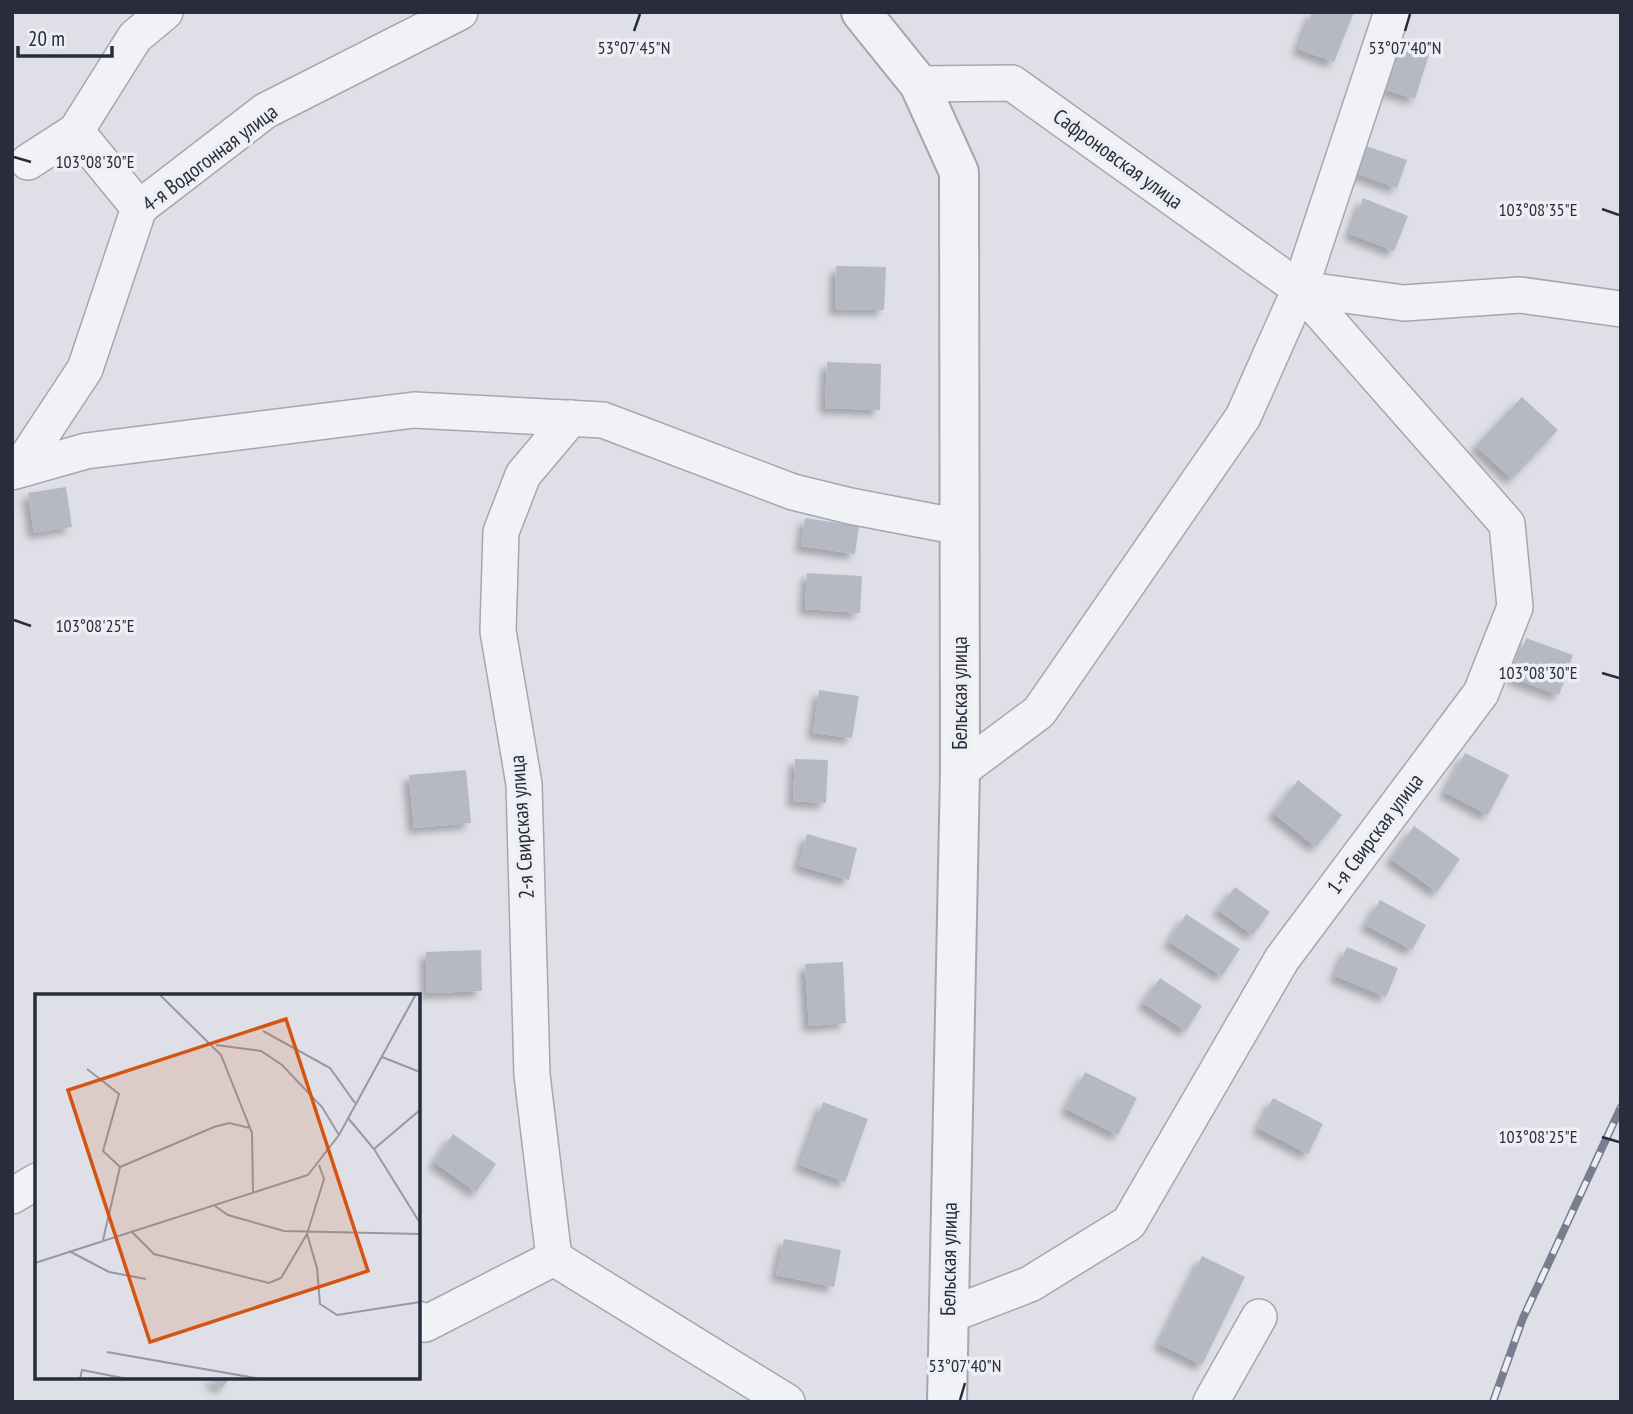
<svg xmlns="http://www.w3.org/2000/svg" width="1633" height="1414" viewBox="0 0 1633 1414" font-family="'PT Sans Narrow',sans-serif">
	<defs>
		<filter id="shadow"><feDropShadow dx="-6" dy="6" stdDeviation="3.5" flood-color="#0004"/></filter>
	</defs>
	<rect width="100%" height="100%" fill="#dfe0e7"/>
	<g fill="#b6b9c3" filter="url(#shadow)">
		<path d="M1312,12H1354L1334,62L1298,49Z"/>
		<path d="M1402,38L1431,48L1415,99L1386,90Z"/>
		<path d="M1360,144L1407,160L1397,188L1350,171Z"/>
		<path d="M1363,198L1408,216L1394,251L1350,234Z"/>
		<path d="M836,266L886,267L884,310L835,309Z"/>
		<path d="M827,362L881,364L880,410L825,408Z"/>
		<path d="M1522,397L1558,430L1512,479L1476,446Z"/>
		<path d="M66,487L72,527L34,533L28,493Z"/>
		<path d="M805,518L859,526L855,554L801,546Z"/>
		<path d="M807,573L862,576L860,613L805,609Z"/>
		<path d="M1526,638L1573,655L1559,695L1512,678Z"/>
		<path d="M819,690L859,696L852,738L813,733Z"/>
		<path d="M1465,753L1509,775L1488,815L1445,792Z"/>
		<path d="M795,759L828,760L826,803L793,801Z"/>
		<path d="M466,770L471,823L414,828L409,775Z"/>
		<path d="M1298,780L1342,815L1316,847L1273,813Z"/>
		<path d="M1414,826L1460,859L1437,892L1391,859Z"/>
		<path d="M807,834L857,848L849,880L799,866Z"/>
		<path d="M1235,887L1270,912L1253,935L1218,910Z"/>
		<path d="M1380,900L1426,925L1412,950L1366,925Z"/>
		<path d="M1186,914L1240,949L1222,976L1169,942Z"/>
		<path d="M1347,947L1398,968L1386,997L1335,976Z"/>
		<path d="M481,950L482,991L427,993L426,952Z"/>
		<path d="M843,962L846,1023L809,1026L805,964Z"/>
		<path d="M1160,978L1202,1006L1186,1031L1143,1003Z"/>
		<path d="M1085,1072L1137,1098L1118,1135L1066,1109Z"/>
		<path d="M1273,1098L1323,1124L1308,1154L1258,1128Z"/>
		<path d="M823,1102L868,1119L845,1182L800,1165Z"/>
		<path d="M453,1134L496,1164L476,1192L434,1162Z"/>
		<path d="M784,1239L841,1250L834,1287L776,1275Z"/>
		<path d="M1202,1256L1245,1277L1202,1365L1159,1344Z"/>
		<path d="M209,1377H231L221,1389Z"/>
	</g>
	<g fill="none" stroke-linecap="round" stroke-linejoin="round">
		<g stroke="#a5a6b0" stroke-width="38">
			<g id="minor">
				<path d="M919,84L1012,83L1300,289L1404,303L1520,295L1621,309"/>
				<path d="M76,131L139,208"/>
				<path d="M28,162L76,131L135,37L165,12"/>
				<path d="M571,418L523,475L501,532L498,631L524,784L532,1075L554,1258L787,1402"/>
				<path d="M19,469L85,369L139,208L265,111L460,12"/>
				<path d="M12,472L86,451L414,410L603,420L793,492L850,506L960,527"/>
				<path d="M960,771L1039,712L1243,417L1300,289L1392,12"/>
				<path d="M12,1196L37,1181"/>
				<path d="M947,1316L1030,1284L1129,1223L1282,959L1481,693L1515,607L1507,524L1300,289"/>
				<path d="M418,1319L425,1324L554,1258"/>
				<path d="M1211,1402L1259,1317"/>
			</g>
		</g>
		<g stroke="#a5a6b0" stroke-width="42">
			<path id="tertiary" d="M861,12L919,84L959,172L960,771L947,1402"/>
		</g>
		<use href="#minor" stroke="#f1f2f5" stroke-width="35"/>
		<use href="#tertiary" stroke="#f1f2f5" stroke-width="38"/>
		<g stroke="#7a7d8f" stroke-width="8">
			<path id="rail" d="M1493,1402L1523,1318L1621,1107"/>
		</g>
		<use href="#rail" stroke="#eeeff4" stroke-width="5" stroke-dasharray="16" stroke-linecap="butt"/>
	</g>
	<path fill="none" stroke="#292c3c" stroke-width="2.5" d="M634,31L640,14M1405,31L1410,14M14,157L31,162M1602,209L1619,215M14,620L31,626M1602,673L1619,678M1602,1137L1619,1142M960,1400L965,1383"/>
	<g text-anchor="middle" stroke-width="7" stroke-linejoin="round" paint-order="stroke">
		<g font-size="21" fill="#292c3c" stroke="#eeeff4">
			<text transform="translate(210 158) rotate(-37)" y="7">4-я Водогонная улица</text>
			<text transform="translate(1118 159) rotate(36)" y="7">Сафроновская улица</text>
			<text transform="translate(960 693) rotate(-90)" y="7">Бельская улица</text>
			<text transform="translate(522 827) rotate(-94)" y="7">2-я Свирская улица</text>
			<text transform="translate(1375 834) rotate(-53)" y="7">1-я Свирская улица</text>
			<text transform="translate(949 1259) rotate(-89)" y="7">Бельская улица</text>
		</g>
	</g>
	<g transform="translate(35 994)">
		<rect width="385" height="385" fill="#dfe0e7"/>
		<path fill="none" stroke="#9698a3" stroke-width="2" d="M124,0L186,61L217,139L218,199M228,37L295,74L320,109M181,51L226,57L247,71L287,113L304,141M347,63L385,78M52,75L84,100L68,157L85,173M313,124L339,155L385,229M339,155L385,116M284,171L289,185L272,240L282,274L285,310L302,321L385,308M180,212L193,221L249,237L385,240M96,237L119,260L234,289L246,284L272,240M68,246L85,173L179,133L194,129L215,134M34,257L74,278L111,285M0,269L273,181L304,141L381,0M72,358L226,385M45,385L47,376L93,385"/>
		<path fill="#d55411" fill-opacity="0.15" stroke="#d55411" stroke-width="3.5" d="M251,25L333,277L115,348L33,96Z"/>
		<rect width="385" height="385" fill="none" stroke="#292c3c" stroke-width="3.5"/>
	</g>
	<g font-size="18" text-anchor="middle" fill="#292c3c" stroke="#eeeff4" stroke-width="7" stroke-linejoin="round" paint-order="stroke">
		<text x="634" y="54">53°07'45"N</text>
		<text x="1405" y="54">53°07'40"N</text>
		<text x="95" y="168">103°08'30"E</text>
		<text x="1538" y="216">103°08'35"E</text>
		<text x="95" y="632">103°08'25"E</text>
		<text x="1538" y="679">103°08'30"E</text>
		<text x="1538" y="1143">103°08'25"E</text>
		<text x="965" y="1372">53°07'40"N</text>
	</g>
	<rect width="1633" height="1414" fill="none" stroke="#292c3c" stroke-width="28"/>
	<path d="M18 46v10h94v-10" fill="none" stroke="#292c3c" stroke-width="3.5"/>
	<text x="28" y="46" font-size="21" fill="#292c3c" stroke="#eeeff4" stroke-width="5" paint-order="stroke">20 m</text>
</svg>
